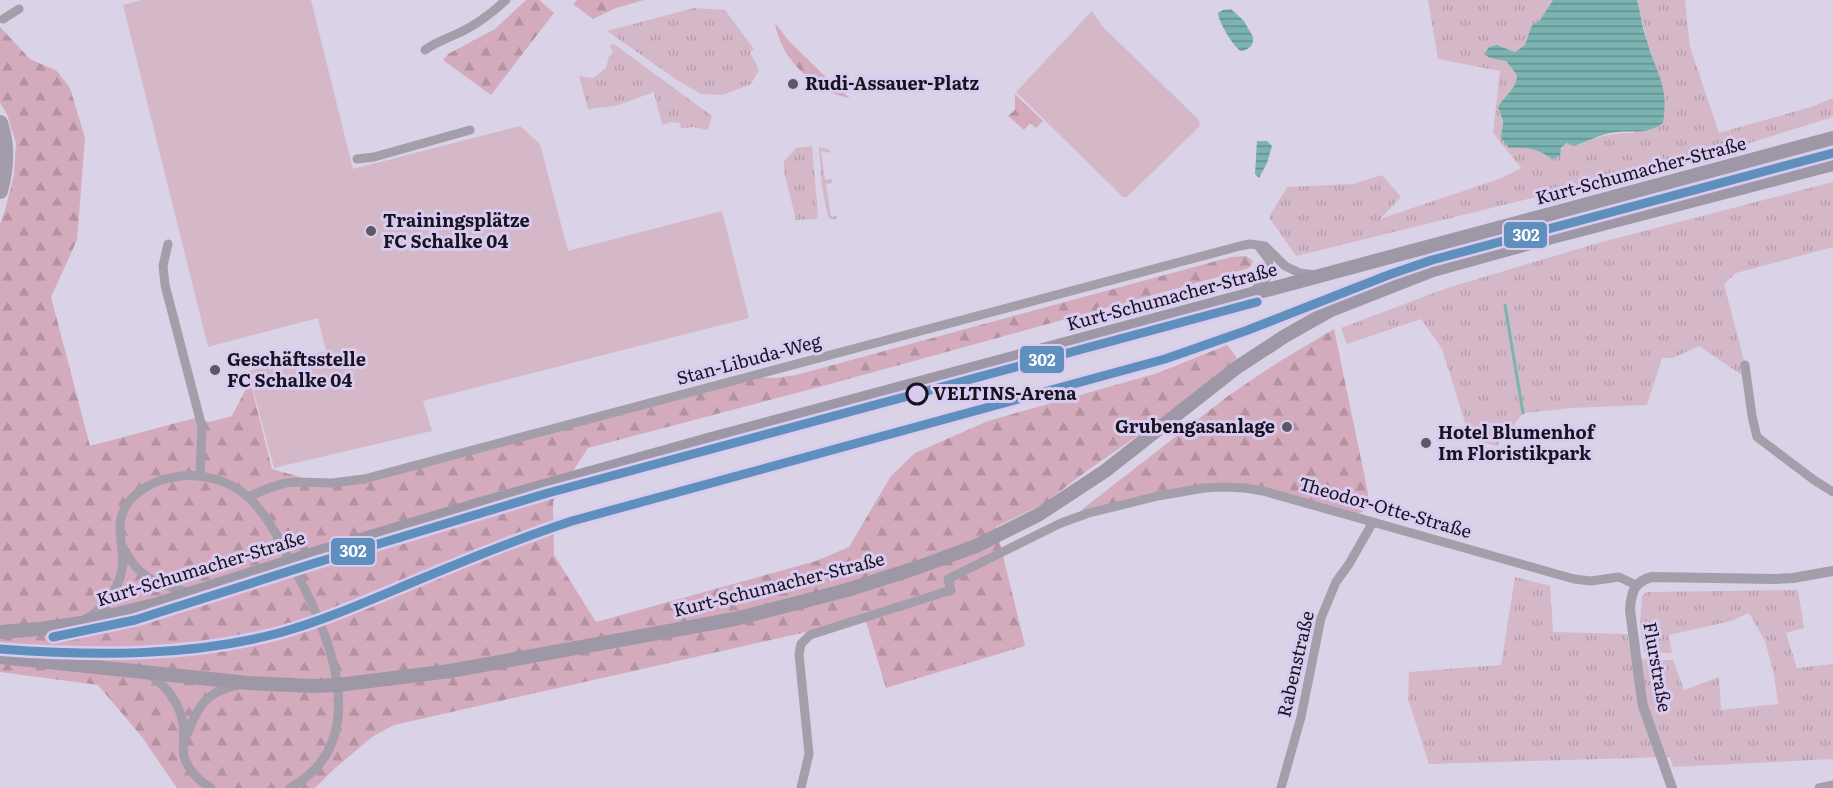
<svg xmlns="http://www.w3.org/2000/svg" width="1833" height="788" viewBox="0 0 1833 788" font-family="Literata,serif">
	<defs>
		<pattern id="grass-tufts" width="24" height="20" patternUnits="userSpaceOnUse" patternTransform="scale(1.5)"><rect width="24" height="20" fill="#d4b8c7"/><path d="M3 7l-1-3M5 7V3M7 7l1-3M15 17l-1-3M17 17v-4M19 17l1-3" fill="none" stroke="#b59dab"/></pattern>
		<pattern id="forest-firs" width="22" height="20" patternUnits="userSpaceOnUse" patternTransform="scale(1.5)"><rect width="22" height="20" fill="#d3abbd"/><path d="M5 1l3.5 6h-7zM16 11l3.5 6h-7z" fill="#b492a2"/></pattern>
		<pattern id="water-rules" width="6" height="5" patternUnits="userSpaceOnUse" patternTransform="scale(1.5)"><rect width="6" height="5" fill="#7bb3b1"/><path d="M0 2.5h6" fill="none" stroke="#649090"/></pattern>
	</defs>
	<rect width="100%" height="100%" fill="#dad2e7"/>
	<g fill="url(#grass-tufts)">
		<path d="M1428,0H1553L1540,20L1532,25L1526,45L1515,52L1497,45L1490,58L1506,61L1518,75C1517,89 1505,95 1498,107L1509,148C1527,147 1538,149 1552,159L1567,143L1574,146C1594,138 1611,132 1634,133L1655,64L1647,41L1637,0H1685L1690,47L1719,133L1811,107L1833,98V117L1727,150L1296,256L1269,217L1287,187L1353,184L1382,175L1401,197L1380,219L1499,179L1521,168L1493,133L1500,71L1438,59Z"/>
		<path d="M694,8L725,10L754,49L750,52L759,70L751,84L723,95L701,94L680,82L607,31Z"/>
		<path d="M614,44L712,116L708,130L693,127L681,128L680,123L671,122L662,125L654,92L615,106L588,109L579,76L593,78L606,68L609,56L613,53L610,45Z"/>
		<path d="M812,146L818,216L816,219L796,220L784,171V161L796,148Z"/>
		<path d="M819,147L830,150L831,153L821,151L825,180L832,179V183L826,184L831,217L837,216L835,220L828,217L822,187Z"/>
		<path d="M1833,182V247L1736,273L1724,284L1749,380L1699,346L1673,358H1662L1647,405L1572,408L1523,413L1497,446L1458,437L1468,432L1442,349L1421,319L1347,344L1341,328L1447,288L1598,243Z"/>
		<path d="M1515,577L1550,586L1553,632L1627,634L1632,659L1673,660L1684,690L1719,677L1721,710L1778,704L1774,675L1765,641L1749,613L1731,621L1669,635L1672,653L1644,652L1640,624L1642,596L1647,592L1798,590L1804,628L1786,633L1797,668L1833,664V759L1673,767L1670,757L1429,764L1408,699L1409,672L1501,665Z"/>
	</g>
	<g fill="url(#forest-firs)">
		<path d="M526,0H539L554,13L491,95L443,60L448,54L495,29Z"/>
		<path d="M577,0H644L616,8L593,19L573,4Z"/>
		<path d="M775,23L788,40L837,88L850,98C816,93 780,58 775,23Z"/>
		<path d="M0,27L30,59L57,71L70,88L85,138L77,240L51,297L90,446L195,418L210,422L232,416L250,381L272,469L314,481L347,483L753,377L776,378L796,375L1231,257L1246,256L1253,261L1251,266L1247,269L823,386L588,448L553,502L554,555L596,622L816,561L849,547L891,476L915,453L988,421L1158,373L1227,345L1237,358L1156,423L1088,470L1043,504L996,527L1025,646L886,688L864,615L802,633L394,725L372,737L334,769L315,788H177L142,737L98,685L0,672V224L5,210L14,175L16,143L7,114L0,103Z"/>
		<path d="M1015,94L1043,121L1036,128L1030,123L1024,130L1008,116L1015,110Z"/>
		<path d="M1334,329L1368,493V504L1364,511L1357,514L1264,488L1158,494L1080,511L1228,396L1277,363Z"/>
	</g>
	<g fill="#d4b8c7">
		<path d="M142,0H311L353,169L520,126L540,144L568,251L722,211L749,318L423,401L432,431L274,468L248,371L326,351L318,318L208,347L123,5Z"/>
		<path d="M1092,11L1103,27L1199,120L1200,126L1127,197H1123L1016,92Z"/>
	</g>
	<g fill="url(#water-rules)">
		<path d="M1553,0H1637C1641,14 1642,28 1647,41C1657,75 1669,86 1663,123C1645,135 1635,130 1616,132C1601,134 1588,141 1574,146L1567,143L1561,148L1560,156L1552,159C1538,149 1527,147 1509,148L1501,138L1503,122L1498,107C1505,95 1517,89 1517,75L1506,61L1490,58L1484,54L1489,47L1497,45L1515,52L1525,45L1532,25L1540,20Z"/>
		<path d="M1231,9L1244,21L1253,37C1254,45 1249,50 1241,51C1234,48 1218,21 1218,13L1223,10Z"/>
		<path d="M1257,141H1267L1272,146L1267,163L1259,178L1255,174Z"/>
	</g>
	<g fill="none" stroke-linecap="round" stroke-linejoin="round">
		<path stroke="#7bb3b1" stroke-width="3" d="M1505,305L1523,413"/>
		<g stroke="#a39ea9" stroke-width="9">
			<path d="M3,19L19,9"/>
			<path d="M425,50C438,41 449,38 463,31C479,23 493,12 506,0"/>
			<path d="M357,159L374,157L470,130"/>
			<path d="M168,244L163,266L165,285L202,427L200,476"/>
			<path d="M1252,293L1269,275V260L1260,248"/>
			<path d="M1745,365L1752,416L1757,437L1814,480L1833,492"/>
			<path d="M248,497L269,488L285,483L298,482L332,483L364,479L1240,246L1250,244L1265,246L1285,266L1300,273L1316,275"/>
			<path d="M123,547C140,581 156,582 190,593"/>
			<path d="M86,619C103,609 119,589 122,569C124,556 120,541 120,528C120,498 149,481 175,477C199,472 230,480 248,497C269,516 282,545 295,570C330,635 375,741 290,788"/>
			<path d="M148,673C165,685 179,702 183,723C185,733 182,745 184,756C188,770 199,781 211,788"/>
			<path d="M186,737C198,707 204,692 238,685"/>
			<path d="M801,788L809,754L799,654L801,644L810,635L951,590L948,579L1061,523L1089,513L1158,496L1204,488L1223,487L1245,488L1263,491L1574,579L1591,581L1619,577L1636,585"/>
			<path d="M1281,788L1301,717L1321,618L1336,582L1349,564L1373,522"/>
			<path d="M1819,788L1833,785"/>
		</g>
		<path stroke="#a39ea9" stroke-width="10" d="M1672,788L1643,706L1641,694L1630,610C1631,593 1634,581 1652,577L1774,579L1793,578L1833,571"/>
		<g stroke="#9e97a6" stroke-width="14">
			<path d="M0,632L40,629L81,623L158,604L314,554L481,504L708,440L1833,138"/>
			<path d="M0,657L248,683L314,686L338,685L450,671L735,619L847,590L916,568L976,546L1038,515L1105,471L1236,368L1285,336L1331,310L1433,270L1552,237L1833,164"/>
		</g>
		<path stroke="#a29cab" stroke-width="16" d="M0,123C8,146 6,169 0,191"/>
		<path stroke="#a39daa" stroke-width="1.5" d="M1470,245L1506,240"/>
		<g stroke="#d9caef" stroke-width="14">
			<g id="tram-1">
				<path d="M53,637L135,620L315,563L548,493L1257,302"/>
				<path d="M0,649C94,656 188,657 279,633C325,620 368,601 411,583C464,561 517,539 572,521L1165,359L1248,330L1391,274L1432,260L1833,153"/>
			</g>
		</g>
		<use href="#tram-1" stroke="#5f8fbd" stroke-width="9"/>
	</g>
	<g fill="#5c5666" stroke="#d9caef" stroke-width="2">
		<circle cx="793" cy="84" r="6"/>
		<circle cx="371" cy="231" r="6"/>
		<circle cx="215" cy="370" r="6"/>
		<circle cx="1287" cy="427" r="6"/>
		<circle cx="1426" cy="443" r="6"/>
	</g>
	<circle fill="#d9caef" stroke="#181320" stroke-width="3" cx="917" cy="394" r="10"/>
	<g text-anchor="middle" stroke-width="6" stroke-linejoin="round" paint-order="stroke">
		<g font-size="18" font-weight="bold" fill="#181320" stroke="#d9caef" text-anchor="start">
			<text x="805" y="90">Rudi-Assauer-Platz</text>
			<text x="383" y="227">Trainingsplätze<tspan x="383" dy="21">FC Schalke 04</tspan></text>
			<text x="227" y="366">Geschäftsstelle<tspan x="227" dy="21">FC Schalke 04</tspan></text>
			<text x="1275" y="433" text-anchor="end">Grubengasanlage</text>
			<text x="1438" y="439">Hotel Blumenhof<tspan x="1438" dy="21">Im Floristikpark</tspan></text>
		</g>
		<g font-size="18" fill="#181320" stroke="#d9caef">
			<text transform="translate(1641 171) rotate(-15)" y="6">Kurt-Schumacher-Straße</text>
			<text transform="translate(1172 297) rotate(-15)" y="6">Kurt-Schumacher-Straße</text>
			<text transform="translate(749 360) rotate(-15)" y="6">Stan-Libuda-Weg</text>
			<text transform="translate(1385 508) rotate(16)" y="6">Theodor-Otte-Straße</text>
			<text transform="translate(201 569) rotate(-17)" y="6">Kurt-Schumacher-Straße</text>
			<text transform="translate(779 585) rotate(-14)" y="6">Kurt-Schumacher-Straße</text>
			<text transform="translate(1296 664) rotate(-77)" y="6">Rabenstraße</text>
			<text transform="translate(1657 667) rotate(80)" y="6">Flurstraße</text>
		</g>
		<g font-size="18" font-weight="bold" fill="#181320" stroke="#d9caef" text-anchor="start">
			<text x="933" y="400">VELTINS-Arena</text>
		</g>
	</g>
	<g stroke="#d9caef" stroke-width="2">
		<rect x="1503" y="221" width="45" height="28" rx="6" fill="#5f8fbd"/>
		<rect x="1019" y="345" width="46" height="29" rx="6" fill="#5f8fbd"/>
		<rect x="330" y="537" width="46" height="29" rx="6" fill="#5f8fbd"/>
	</g>
	<g font-size="16" text-anchor="middle" font-weight="bold" fill="#fff">
		<text x="1526" y="241">302</text>
		<text x="1042" y="366">302</text>
		<text x="353" y="557">302</text>
	</g>
</svg>
